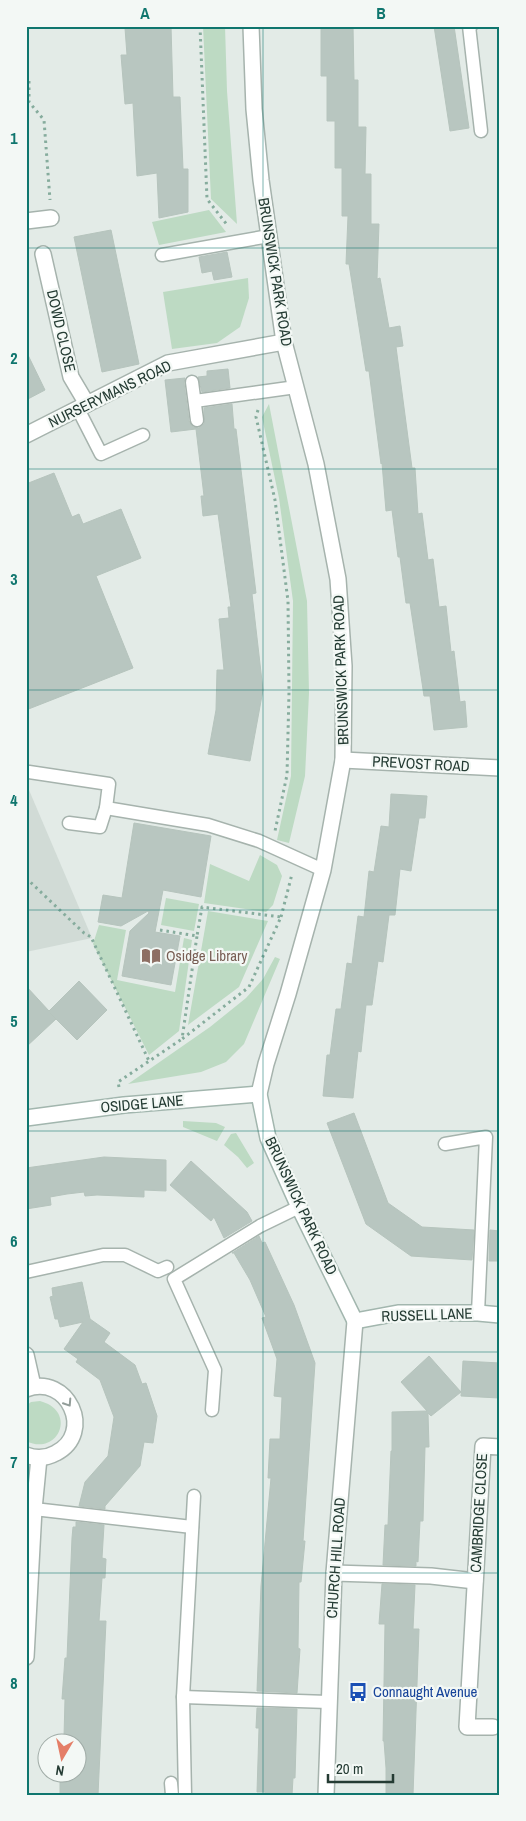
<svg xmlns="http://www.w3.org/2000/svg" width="526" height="1821" viewBox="0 0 526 1821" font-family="'Archivo Narrow',sans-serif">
	<rect width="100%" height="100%" fill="#e3ebe7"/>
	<path fill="#d1dbd6" d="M26,783L92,938L26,952Z"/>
	<g fill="#bddac3">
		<path d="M203,26H225L227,91L237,224L211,199Z"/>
		<path d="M209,210L226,232L159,245L152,222Z"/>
		<path d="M248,278L249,298L240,327L217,343L172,349L163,292Z"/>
		<path d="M269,404L307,601L309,693L305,776L289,843L277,840L291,776L293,601L279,498L262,417Z"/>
		<path d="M260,855L277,865L282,876L273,905L266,912L204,903L210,864L249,881Z"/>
		<path d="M166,898L199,904L194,931L161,925Z"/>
		<path d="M208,911L268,921L239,987L188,1025Z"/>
		<path d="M99,925L126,930L117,980L175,992L184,938L192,940L179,1031L149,1055L93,944Z"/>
		<path d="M275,957L280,959L244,1044L226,1062L201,1072L128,1084L210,1027L246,998L263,979Z"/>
		<path d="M183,1121L216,1123L225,1127L217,1141L183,1127Z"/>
		<path d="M236,1133L254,1163L247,1168L238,1157L224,1145L231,1134Z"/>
		<path d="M40,1401C78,1411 58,1457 26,1441V1406L31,1402Z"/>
	</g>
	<g fill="#b8c6c0" stroke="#b6c4bd">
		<path d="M171,26L173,97H180L183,169H188V212L159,218L157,173L137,176L133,103L125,104L121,55H127L125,28Z"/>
		<path d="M321,26H353L354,80H358V127H366L365,174H371V224H379L377,279L380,278L389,328L400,326L403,346L396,347L412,468H415L418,514L422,513L428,560L433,559L439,607L446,606L451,652L454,651L460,702L465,701L467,727L434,730L430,696H424L410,603H406L400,557H398L392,510L386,511L382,463L381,464L369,371H366L349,264H346L348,216H342V168H335V121H327V76H321Z"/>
		<path d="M434,26H454L469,128L450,131Z"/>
		<path d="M111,230L139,364L102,372L74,237Z"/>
		<path d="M227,252L232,277L214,280L212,271L202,273L199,257Z"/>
		<path d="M26,351L45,390L26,400Z"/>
		<path d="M228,369L230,388L202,392L198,377L207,376V371Z"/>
		<path d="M185,378L184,383L189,421L193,427L199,428L204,424V408L232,404L234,429H236L256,593L252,594L263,690L250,761L208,754L216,710L217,670H224L219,619L229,618L228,607H231L218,514L203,516L201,496H204L196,429L171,432L165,380Z"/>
		<path d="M54,473L72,517L79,514L83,524L121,509L141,558L96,576L133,668L26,710V484Z"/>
		<path d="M391,794L427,796L425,818H419L411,871L400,869L395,915H389L383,962L378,961L372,1005H366L361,1052L358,1051L353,1098L323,1096L327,1055H330L336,1009H341L347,963L352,964L358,916L364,917L369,871L374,872L381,826L389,827Z"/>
		<path d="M134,823L211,836L201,897L163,890L155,932L180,936L171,985L122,976L130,931L149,913L148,911L121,926L98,922L103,895L122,898Z"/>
		<path d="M79,981L107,1010L77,1040L50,1013L56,1019L26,1047V986L49,1011Z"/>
		<path d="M354,1113L388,1203L422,1227L474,1230L472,1260L411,1256L366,1224L327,1123Z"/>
		<path d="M104,1157L166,1160V1191L144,1190V1197L97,1195L85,1196L84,1192L67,1194L50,1197L51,1205L26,1209V1168Z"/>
		<path d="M191,1161L247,1212L252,1221L224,1238L214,1217L211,1221L170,1185Z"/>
		<path d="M490,1230L500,1231V1261H489Z"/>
		<path d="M259,1236L262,1243L265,1242L294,1305L315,1363L303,1541H305L301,1582H299L298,1648L300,1649L297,1693L257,1691L261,1586L271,1478H268L270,1439H280L282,1397L274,1396L277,1359L262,1318L266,1317L250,1280L234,1253H232Z"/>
		<path d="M82,1282L90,1319L110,1333L104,1342L135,1365L142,1384L146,1383L157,1416L153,1443L144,1442L140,1466L105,1506V1509L79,1506L85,1482L108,1456L114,1417L100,1380L76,1362L78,1359L64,1349L83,1322L60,1327L58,1319H55L50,1297L53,1296L52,1288Z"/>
		<path d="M429,1356L461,1392L431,1416L428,1413L429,1447H425L423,1521H420L418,1562L416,1561V1566L383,1565L385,1525H388L391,1451H392V1412L427,1411L401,1382Z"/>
		<path d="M463,1361L500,1363L499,1398L461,1396Z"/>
		<path d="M76,1522L104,1525L102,1558L106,1559L105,1578H102L99,1621H106L98,1795H60V1774H78V1744H61V1736L64,1737L65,1699H62L65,1658H67L72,1538L73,1527H76Z"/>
		<path d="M382,1584L415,1585L413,1629H419L413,1795H386V1768L384,1741H383L385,1624H379Z"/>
		<path d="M257,1708L297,1709L295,1778H293L292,1795H265V1792H257L259,1728H256Z"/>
	</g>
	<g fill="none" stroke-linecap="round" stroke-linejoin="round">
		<g stroke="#a6b3ad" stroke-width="15">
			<g id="service">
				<path d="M471,26H469L481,131"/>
				<path d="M162,255L269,236"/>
				<path d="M192,382L197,420"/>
				<path d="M195,401L296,387"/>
				<path d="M78,409L101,454L143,435"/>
				<path d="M29,772L109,784L106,808L208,825L259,841L323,870"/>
				<path d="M69,823L100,827L106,808"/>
				<path d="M445,1144L486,1137L478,1313"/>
				<path d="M26,1272L103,1255H125L158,1271L167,1267"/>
				<path d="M212,1410L215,1370L174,1279L260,1226L299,1207"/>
				<path d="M34,1509L192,1527"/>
				<path d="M183,1697L328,1702"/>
				<path d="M171,1783L172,1795"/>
				<path d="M185,1795L183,1697L194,1496"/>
			</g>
		</g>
		<g stroke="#a6b3ad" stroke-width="18">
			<g id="minor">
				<path d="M26,221L51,218"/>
				<path d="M43,254L71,377L87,404"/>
				<path d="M26,435L168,363L284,342"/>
				<path d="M343,760L500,768"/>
				<path d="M26,1355L33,1386"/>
				<path d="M26,1389C68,1373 95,1433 56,1453C47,1458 36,1459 26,1455"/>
				<path d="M334,1573L431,1576L475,1581"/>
				<path d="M26,1657L34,1509L39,1458"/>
				<path d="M493,1727H467L483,1446L500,1447"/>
			</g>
		</g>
		<g stroke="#a6b3ad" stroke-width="18">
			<g id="tertiary">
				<path d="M251,26L254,109L261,180L284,342L316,464L338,579L344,666L343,760L323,870L288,994L266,1064L259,1094"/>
				<path d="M326,1795L334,1573L355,1321"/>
			</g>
		</g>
		<g stroke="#a2b6ae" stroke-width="18">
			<path id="secondary" d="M26,1118L124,1105L259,1094L268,1138L299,1207L355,1321L398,1313H478L500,1315"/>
		</g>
		<g stroke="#86ac9d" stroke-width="3" stroke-dasharray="2.5 4" stroke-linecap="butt">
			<path d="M200,26L207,199L228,226"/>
			<path d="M29,81V102L44,120L50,200"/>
			<path d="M258,410L256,417L275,500L288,601L289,692L287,775L275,831"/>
			<path d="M26,878L84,933L91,937L149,1061"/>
			<path d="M281,917L292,874"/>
			<path d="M160,930L197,936L202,907L281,917L249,987L182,1039L197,936"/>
			<path d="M119,1087L118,1082L182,1039"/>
		</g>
		<use href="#service" stroke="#fff" stroke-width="12"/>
		<use href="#minor" stroke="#fff" stroke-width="15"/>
		<use href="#tertiary" stroke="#fff" stroke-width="15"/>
		<use href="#secondary" stroke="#fff" stroke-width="15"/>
	</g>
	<defs><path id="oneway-chevron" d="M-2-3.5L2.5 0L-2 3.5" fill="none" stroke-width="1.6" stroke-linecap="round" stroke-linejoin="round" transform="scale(1.25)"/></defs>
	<use stroke="#929d99" href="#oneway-chevron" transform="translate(68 1403) rotate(57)"/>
	<path fill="none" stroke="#0f766e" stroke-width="1" stroke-opacity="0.55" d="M263,26V1795M26,248H500M26,469H500M26,690H500M26,910H500M26,1131H500M26,1352H500M26,1573H500"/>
	<defs>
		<g id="library-bare" transform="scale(1.5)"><path d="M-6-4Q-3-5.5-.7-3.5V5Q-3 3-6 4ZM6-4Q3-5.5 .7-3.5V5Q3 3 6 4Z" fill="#8d6e63" stroke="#f3f8f5" stroke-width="2.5" paint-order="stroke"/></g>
		<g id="bus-bare" transform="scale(1.5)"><path d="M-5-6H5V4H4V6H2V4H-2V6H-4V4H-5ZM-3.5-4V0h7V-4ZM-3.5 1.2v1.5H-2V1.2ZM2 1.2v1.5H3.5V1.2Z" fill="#1a4fb4" stroke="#f3f8f5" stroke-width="2.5" paint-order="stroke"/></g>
	</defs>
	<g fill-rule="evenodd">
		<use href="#library-bare" x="151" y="956"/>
		<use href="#bus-bare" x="358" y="1692"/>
	</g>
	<g text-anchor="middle" stroke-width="4.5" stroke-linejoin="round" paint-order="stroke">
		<g font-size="15" fill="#243b33" stroke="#f3f8f5">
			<text transform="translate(275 272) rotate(81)" y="5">BRUNSWICK PARK ROAD</text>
			<text transform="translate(61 331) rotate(77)" y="5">DOWD CLOSE</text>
			<text transform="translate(110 394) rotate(-26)" y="5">NURSERYMANS ROAD</text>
			<text transform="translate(341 670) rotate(-92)" y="5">BRUNSWICK PARK ROAD</text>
			<text transform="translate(421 764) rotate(3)" y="5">PREVOST ROAD</text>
			<text transform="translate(142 1104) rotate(-5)" y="5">OSIDGE LANE</text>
			<text transform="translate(301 1206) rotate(65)" y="5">BRUNSWICK PARK ROAD</text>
			<text transform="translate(427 1315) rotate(-2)" y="5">RUSSELL LANE</text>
			<text transform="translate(479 1513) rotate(-87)" y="5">CAMBRIDGE CLOSE</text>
			<text transform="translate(336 1558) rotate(-86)" y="5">CHURCH HILL ROAD</text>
		</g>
		<g font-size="15" fill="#785e54" stroke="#f3f8f5" text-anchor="start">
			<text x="166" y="961">Osidge Library</text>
		</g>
		<g font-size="15" fill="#164399" stroke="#f3f8f5" text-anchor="start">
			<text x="373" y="1697">Connaught Avenue</text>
		</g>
	</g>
	<rect width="526" height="1821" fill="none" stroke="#f3f8f5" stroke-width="55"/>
	<g transform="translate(62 1758) rotate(189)"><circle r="24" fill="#f3f8f5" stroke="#a0aca7"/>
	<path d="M0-4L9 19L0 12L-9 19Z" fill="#e47e67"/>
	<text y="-8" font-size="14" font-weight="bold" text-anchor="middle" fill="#243b33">N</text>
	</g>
	<path d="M328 1774v8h65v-8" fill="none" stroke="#243b33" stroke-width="2.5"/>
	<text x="336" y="1774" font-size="15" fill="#243b33" stroke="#f3f8f5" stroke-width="4" paint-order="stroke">20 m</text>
	<rect x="28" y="28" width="470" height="1766" fill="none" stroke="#0f766e" stroke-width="2"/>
	<g font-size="16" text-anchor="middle" font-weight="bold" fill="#0f766e">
		<text x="145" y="19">A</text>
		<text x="381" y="19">B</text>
		<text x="14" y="144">1</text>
		<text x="14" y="364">2</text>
		<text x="14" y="585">3</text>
		<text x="14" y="806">4</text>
		<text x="14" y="1027">5</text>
		<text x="14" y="1247">6</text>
		<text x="14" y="1468">7</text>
		<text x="14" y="1689">8</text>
	</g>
</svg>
